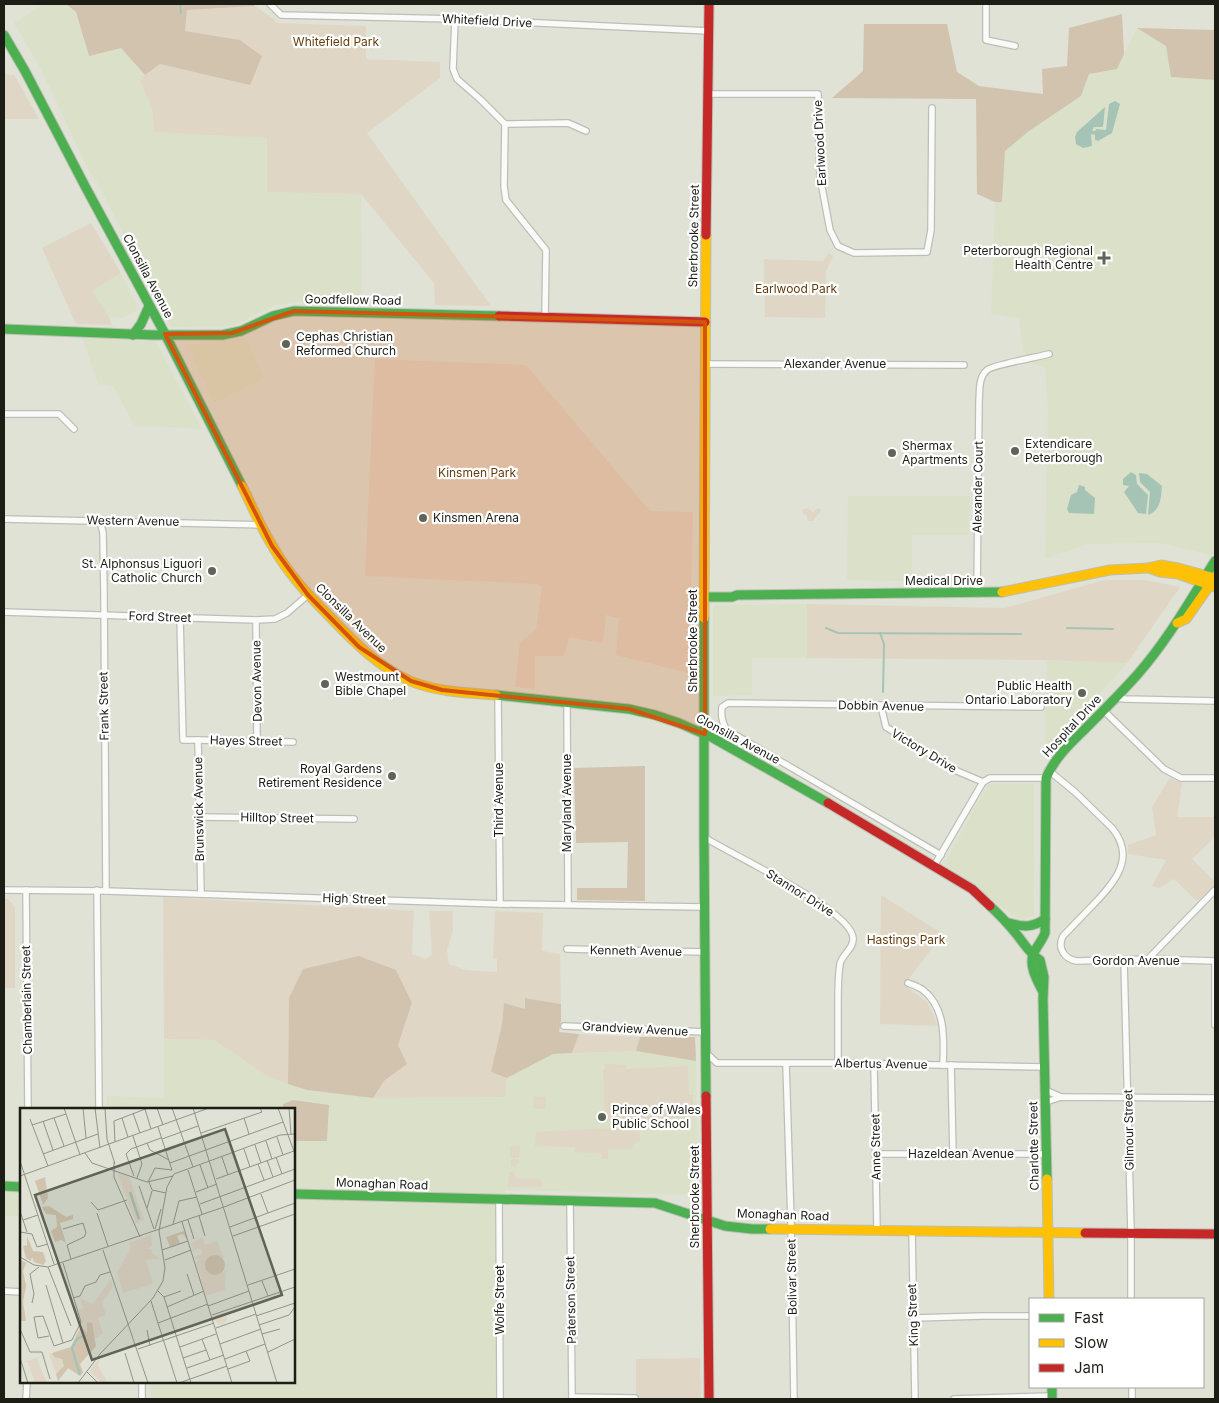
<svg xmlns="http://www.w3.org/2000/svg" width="1219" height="1403" viewBox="0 0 1219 1403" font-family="Inter,sans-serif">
	<rect width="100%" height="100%" fill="#dfe2d5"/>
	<g fill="#dbe1c9">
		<path d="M44,4H66L76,12L89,56L121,48L145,75L140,81L152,108L154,132L268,138L267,192L361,194L362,302H296L272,306L234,326L171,327L99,186L88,169L41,69L14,23Z"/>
		<path d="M1137,28L1166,46L1171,77L1215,80V552L1212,555L1160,543L1088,544L1045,559L1048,408L1045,368L1035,364L1023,351L1019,318L991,314L995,202H1002L1005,151L1029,131L1081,96L1089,74L1117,69Z"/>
		<path d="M121,273L139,309L123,318L109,317L92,291Z"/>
		<path d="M82,337L156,342L202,429L134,425L114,387L98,384Z"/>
		<path d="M246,338L264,378L214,403L187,345Z"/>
		<path d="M848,496H970L968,535H912V581L847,580Z"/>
		<path d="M807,604V658H752V695L713,696V605Z"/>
		<path d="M1047,660L1127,663L1045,755Z"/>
		<path d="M988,784H1034V915L1020,920L944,864Z"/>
		<path d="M164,1039L214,1040L269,1077L307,1090L373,1098L505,1097L507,1078L553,1054L637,1051L696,1061L698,1195L506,1190L495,1210L496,1399H151V1382H294V1109H107V1096L164,1098Z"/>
		<path d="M4,1192H19L18,1216H4Z"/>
	</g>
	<g fill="#e0d6c6">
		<path d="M255,6L275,20L276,23L366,26V59L440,62V78L367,133L491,306L435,305L434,283L361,194L267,192V138L154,132L152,108L140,81L145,75L160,64L250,84L240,40L185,31L187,10Z"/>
		<path d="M4,74L14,75L39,119H4Z"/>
		<path d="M91,223L121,273L92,291L109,317L112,325L76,324L42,248Z"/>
		<path d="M829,253L833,256L826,271L825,318L765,317L764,259L823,261Z"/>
		<path d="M375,359L526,365L650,511L693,512L689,673L616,655L619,618L606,615L603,643L569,637L564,656H535V689L515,687L520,642L536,630L542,587L536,584L365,576Z"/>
		<path d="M808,508L812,512H814L817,508L821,509L820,512L813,521H808L807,516L803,513L802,510Z"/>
		<path d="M1104,580H1146L1180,587L1127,663L1047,660L807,658V604L1005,608Z"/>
		<path d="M1170,778L1182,783L1177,817H1215V837L1192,859L1215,882V885L1197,901L1174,879L1159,888L1152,886L1166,860L1128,854V845L1156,835L1152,807Z"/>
		<path d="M881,895L943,934L904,985L927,1002L938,1026L880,1024Z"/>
		<path d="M163,897L414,911L412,954L426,959L432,954L429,911H453V931L447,950L449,964L466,970L497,972V959L493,958L495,911L543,913L542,951L560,954L561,1004L526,998L525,1009L504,1004L502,1024L491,1072L507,1078L505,1097L373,1098L384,1081L407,1064L398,1045L412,1003L396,971L359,956L289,998L288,1084L269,1077L214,1040L164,1039Z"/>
		<path d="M4,899H8L15,907V988H4Z"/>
		<path d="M579,1034L640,1037L636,1051L572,1053Z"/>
		<path d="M605,1064L626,1065V1069L688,1066L689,1095H693V1117L605,1121L603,1070L605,1069Z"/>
		<path d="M534,1096L546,1097L545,1109L533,1108Z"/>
		<path d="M639,1127L640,1141H637L635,1144H633L632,1149H608V1159H602V1154L575,1152V1147L535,1146L536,1132Z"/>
		<path d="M510,1146H520L519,1158H514L519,1160V1163L515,1167L511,1166V1160L514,1158L510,1157Z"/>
		<path d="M509,1172H514L517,1178C525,1179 532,1178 540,1179L543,1184L540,1187H508Z"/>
		<path d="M700,1358L701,1399H636V1359Z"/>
	</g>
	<g fill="#d1c3ae">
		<path d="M66,4H253L255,6L187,10L185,31L240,40L262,56L250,85L160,64L145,75L121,48L89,56L76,12Z"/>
		<path d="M1122,14L1124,54L1117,69L1089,74L1081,96L1029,131L1005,151L1002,202H995L977,194L976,99L832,98L863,71L864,24H947L957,72L979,86L1043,94L1042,69L1067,66L1069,28Z"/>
		<path d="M1137,28L1215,30V80L1171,77L1166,46Z"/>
		<path d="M645,766V901L577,900V888H627L628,842L576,843L574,768Z"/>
		<path d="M359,956L396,970L412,1003L398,1045L407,1064L384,1081L373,1098L307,1090L288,1084L289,998L303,969Z"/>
		<path d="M525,998L561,1004V1020L559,1032L579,1034L572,1053L553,1054L507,1078L491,1072L502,1024L504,1003L525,1009Z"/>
		<path d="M640,1037H695L696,1061L636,1051Z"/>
		<path d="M293,1100L329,1105L327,1141H294V1109H283V1104Z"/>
	</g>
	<g fill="#a6c4b6">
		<path d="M1115,101L1120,104L1112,133L1098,141L1095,140V135L1091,134L1092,146L1083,148L1076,144L1075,137L1077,132L1105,107L1103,127H1094L1092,131H1095L1096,129L1106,130L1109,104Z"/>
		<path d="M1131,472L1136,475L1137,484L1148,495L1146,514L1138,513L1124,492L1129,486L1123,485V479Z"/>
		<path d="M1139,473L1147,474L1162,486C1161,498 1161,510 1148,515L1150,492L1140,482Z"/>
		<path d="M1079,485L1085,487V490L1095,498L1094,514L1069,513L1067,509L1071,495L1077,492Z"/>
	</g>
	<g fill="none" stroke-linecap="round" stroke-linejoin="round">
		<g stroke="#a6c4b6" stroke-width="2">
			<path d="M180,4L181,13"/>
			<path d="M826,628L838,633L1021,634"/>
			<path d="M1067,628L1113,629"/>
			<path d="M880,633L884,644L883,692"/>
		</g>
		<g stroke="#bcbfb5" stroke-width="8">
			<g id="street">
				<path d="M270,4L281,15L455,19L709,31"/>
				<path d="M986,4V40L1015,46"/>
				<path d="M455,19L453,69L457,79L481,100L505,124L504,186L506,200L546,250L545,318"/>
				<path d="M708,94H818L820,177L830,230L838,246L854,253L927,252L931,230L932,108"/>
				<path d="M505,124L568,123L586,131"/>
				<path d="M706,364L964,365"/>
				<path d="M4,414H59L74,429"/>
				<path d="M4,519L262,525"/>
				<path d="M100,521L103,533L104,594L106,891"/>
				<path d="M977,594L979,401C980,391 978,378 987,370C992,365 1038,357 1049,354"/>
				<path d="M4,612L256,620L275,619L287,613L308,595"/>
				<path d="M180,618L183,740H198L201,894"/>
				<path d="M256,620L257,741"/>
				<path d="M498,696L500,904"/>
				<path d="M1116,698L1125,699L1215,701"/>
				<path d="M567,703L568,904"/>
				<path d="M881,706L886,727L957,771L983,782"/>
				<path d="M1103,710L1164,769L1181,778H1215"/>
				<path d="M198,740L293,742"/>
				<path d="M1048,770L1075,792L1112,828C1137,858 1114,883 1093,905C1083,915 1073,926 1063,936C1057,948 1064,959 1077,961L1148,959L1215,961"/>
				<path d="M199,817L354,819"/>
				<path d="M704,837C730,854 852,910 853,938C854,949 842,954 840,964C838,976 838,990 838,1002C838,1023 838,1043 838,1063"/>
				<path d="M941,855L727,730C722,723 721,714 722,707L728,703L1041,707"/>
				<path d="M934,866L983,782L990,778H1046"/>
				<path d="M4,890L106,891L500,904L704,907"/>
				<path d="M26,890L28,1109"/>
				<path d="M97,890L99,1109"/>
				<path d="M567,949L705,952"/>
				<path d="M1148,959L1215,890"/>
				<path d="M1124,961L1131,1232V1299"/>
				<path d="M1215,961V1025"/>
				<path d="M908,983C913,985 919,987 923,990C946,1008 944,1039 943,1065"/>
				<path d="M564,1026L706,1032"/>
				<path d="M705,1052L717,1063H838L1045,1067"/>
				<path d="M786,1064L791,1222L794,1399"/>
				<path d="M874,1065L877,1230"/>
				<path d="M951,1065L953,1154"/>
				<path d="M1045,1090L1061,1097"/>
				<path d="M1046,1102L1061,1097L1215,1098"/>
				<path d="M876,1154H1047"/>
				<path d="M499,1200L500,1399"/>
				<path d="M570,1200L572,1399"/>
				<path d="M912,1230L915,1399"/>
				<path d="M4,1291L21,1292"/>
				<path d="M914,1318L982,1316H1030"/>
				<path d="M1132,1387V1399"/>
				<path d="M572,1397L635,1398"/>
				<path d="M26,1399L27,1382"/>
				<path d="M142,1399V1382"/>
				<path d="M954,1399L1052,1396"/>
			</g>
		</g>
		<g stroke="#bcbfb5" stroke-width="11">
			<g id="fast">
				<path d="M4,35L25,71L86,188L165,334L242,486"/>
				<path d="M4,329L153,335H222L241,331L273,316L294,311L499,316"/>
				<path d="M133,335L141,324L149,306"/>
				<path d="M705,597H732L737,595L1002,592"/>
				<path d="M704,618V837L706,1096"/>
				<path d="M496,695L629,709L655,715L679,723L713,738L828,803"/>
				<path d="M990,906C1000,915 1009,925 1018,936C1025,945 1030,954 1040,960L1044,977L1043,999L1047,1179"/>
				<path d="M1009,923C1023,927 1032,928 1045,919"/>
				<path d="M1042,990C1037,980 1029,966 1033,955C1036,947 1042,941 1045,933L1046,778C1055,757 1071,743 1086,728C1104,710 1121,693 1137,675C1168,640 1190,600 1215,561"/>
				<path d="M4,1186L21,1187"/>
				<path d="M294,1194L655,1203L725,1226L752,1229H770"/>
				<path d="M1052,1387V1399"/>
			</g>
		</g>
		<g stroke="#bcbfb5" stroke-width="11">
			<g id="slow">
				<path d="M242,486C252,506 261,528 273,547C289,575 310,597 333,620C356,644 379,667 410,681C437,692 467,693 496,695"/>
				<path d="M1149,568L1160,572L1178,574L1215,587"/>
				<path d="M1002,592L1110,570L1148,568L1161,565L1178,568L1215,578"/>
				<path d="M704,618L706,235"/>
				<path d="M1177,623L1186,619L1212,582"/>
				<path d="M1047,1179L1049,1299"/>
				<path d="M770,1229L1085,1233"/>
			</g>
		</g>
		<g stroke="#bcbfb5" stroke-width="11">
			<g id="jam">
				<path d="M706,235L709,4"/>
				<path d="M499,316L705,322"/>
				<path d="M828,803L972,889L990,906"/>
				<path d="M706,1096L709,1399"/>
				<path d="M1085,1233L1215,1234"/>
			</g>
		</g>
		<use href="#street" stroke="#fafbf9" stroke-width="5.5"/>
		<use href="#fast" stroke="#4caf50" stroke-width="9"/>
		<use href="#slow" stroke="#ffc107" stroke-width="9"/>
		<use href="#jam" stroke="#c62828" stroke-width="9"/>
	</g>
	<path fill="#d4530d" fill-opacity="0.2" stroke="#d4530d" stroke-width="4" stroke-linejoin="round" d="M294,311L705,322V734L629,709L442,690L411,681L359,647L308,595L272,546L165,334L232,333Z"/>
	<g fill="#606358" stroke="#fff" stroke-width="2">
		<path d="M1101.5 250.5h5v5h5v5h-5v5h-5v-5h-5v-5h5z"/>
		<circle cx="286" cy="344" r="5"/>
		<circle cx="1015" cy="451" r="5"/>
		<circle cx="892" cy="453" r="5"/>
		<circle cx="423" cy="518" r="5"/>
		<circle cx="212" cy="571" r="5"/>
		<circle cx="325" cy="684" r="5"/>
		<circle cx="1082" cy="693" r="5"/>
		<circle cx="392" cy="776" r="5"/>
		<circle cx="602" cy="1117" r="5"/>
	</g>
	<g text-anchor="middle" stroke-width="4.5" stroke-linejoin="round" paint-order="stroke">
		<g font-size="12" fill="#1c1e15" stroke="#fff">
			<text transform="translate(487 21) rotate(3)" y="4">Whitefield Drive</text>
			<text transform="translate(820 143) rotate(-93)" y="4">Earlwood Drive</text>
			<text transform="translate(694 236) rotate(-89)" y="4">Sherbrooke Street</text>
			<text transform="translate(148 276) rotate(62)" y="4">Clonsilla Avenue</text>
			<text transform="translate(353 300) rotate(1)" y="4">Goodfellow Road</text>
			<text x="835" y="368">Alexander Avenue</text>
			<text transform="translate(978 487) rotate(-89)" y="4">Alexander Court</text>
			<text transform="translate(133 521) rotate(1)" y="4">Western Avenue</text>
			<text x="944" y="585">Medical Drive</text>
			<text transform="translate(160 617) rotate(2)" y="4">Ford Street</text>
			<text transform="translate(351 618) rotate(44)" y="4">Clonsilla Avenue</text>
			<text transform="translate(693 641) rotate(-90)" y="4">Sherbrooke Street</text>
			<text transform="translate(257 681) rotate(-91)" y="4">Devon Avenue</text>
			<text transform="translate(104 706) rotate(-91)" y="4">Frank Street</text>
			<text transform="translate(881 706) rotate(1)" y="4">Dobbin Avenue</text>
			<text transform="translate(1072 726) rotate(-47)" y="4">Hospital Drive</text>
			<text transform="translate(738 739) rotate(28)" y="4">Clonsilla Avenue</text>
			<text transform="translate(246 741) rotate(1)" y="4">Hayes Street</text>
			<text transform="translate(924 751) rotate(31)" y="4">Victory Drive</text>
			<text transform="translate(499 800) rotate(-90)" y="4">Third Avenue</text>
			<text transform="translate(567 803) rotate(-90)" y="4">Maryland Avenue</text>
			<text transform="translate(199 809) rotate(-91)" y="4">Brunswick Avenue</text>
			<text transform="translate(277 818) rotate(1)" y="4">Hilltop Street</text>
			<text transform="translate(800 893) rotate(32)" y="4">Stannor Drive</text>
			<text transform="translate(354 899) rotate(2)" y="4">High Street</text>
			<text transform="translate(636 951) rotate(1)" y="4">Kenneth Avenue</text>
			<text x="1136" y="965">Gordon Avenue</text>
			<text transform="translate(27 1000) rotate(-91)" y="4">Chamberlain Street</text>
			<text transform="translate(635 1029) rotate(3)" y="4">Grandview Avenue</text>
			<text transform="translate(881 1064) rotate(1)" y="4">Albertus Avenue</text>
			<text transform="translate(1129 1130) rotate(-91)" y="4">Gilmour Street</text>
			<text transform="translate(1034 1146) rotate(-91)" y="4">Charlotte Street</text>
			<text transform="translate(876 1147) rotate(-91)" y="4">Anne Street</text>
			<text x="961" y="1158">Hazeldean Avenue</text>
			<text transform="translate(382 1184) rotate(2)" y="4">Monaghan Road</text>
			<text transform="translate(695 1197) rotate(-90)" y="4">Sherbrooke Street</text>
			<text transform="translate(783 1215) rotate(2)" y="4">Monaghan Road</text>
			<text transform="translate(792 1277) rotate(-91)" y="4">Bolivar Street</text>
			<text transform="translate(500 1300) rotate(-90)" y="4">Wolfe Street</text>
			<text transform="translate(571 1300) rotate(-91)" y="4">Paterson Street</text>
			<text transform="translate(913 1315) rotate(-92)" y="4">King Street</text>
		</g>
		<g font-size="12" fill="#633d0f" stroke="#fff">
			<text x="336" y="46">Whitefield Park</text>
			<text x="796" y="293">Earlwood Park</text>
			<text x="477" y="477">Kinsmen Park</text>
			<text x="906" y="944">Hastings Park</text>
		</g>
		<g font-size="12" fill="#1c1e15" stroke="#fff" text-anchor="start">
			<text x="1093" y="255" text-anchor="end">Peterborough Regional<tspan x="1093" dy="14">Health Centre</tspan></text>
			<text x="296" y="341">Cephas Christian<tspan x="296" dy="14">Reformed Church</tspan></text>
			<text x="1025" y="448">Extendicare<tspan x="1025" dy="14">Peterborough</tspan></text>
			<text x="902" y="450">Shermax<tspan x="902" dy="14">Apartments</tspan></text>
			<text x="433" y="522">Kinsmen Arena</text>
			<text x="202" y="568" text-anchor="end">St. Alphonsus Liguori<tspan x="202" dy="14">Catholic Church</tspan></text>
			<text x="335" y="681">Westmount<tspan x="335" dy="14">Bible Chapel</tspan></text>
			<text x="1072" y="690" text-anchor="end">Public Health<tspan x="1072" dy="14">Ontario Laboratory</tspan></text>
			<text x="382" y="773" text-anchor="end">Royal Gardens<tspan x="382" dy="14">Retirement Residence</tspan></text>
			<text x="612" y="1114">Prince of Wales<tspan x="612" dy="14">Public School</tspan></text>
		</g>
	</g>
	<g transform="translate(20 1108)">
		<rect width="275" height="275" fill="#dfe2d5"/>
		<path d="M97,65L109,68L124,112L116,115ZM131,127L132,138L127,141H131L132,145L141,151L126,152L133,176L103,185L97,164L111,140L109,135ZM182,129L185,137L197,133L204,150H201L194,167L206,163L205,182L186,188L176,154L182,150L176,152L175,148L182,146L181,140L173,143L171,136ZM91,171L93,179L82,194L86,207L78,210L83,225L77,230L73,228L72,215L66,218L68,226L65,227L58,202L63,200L60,190L73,196ZM195 211a6 6 0 1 1 12 0a6 6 0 1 1-12 0ZM32,245L34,249L42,251L44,258L36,266L29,246ZM22,248L17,251L27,275H15L8,254H3ZM79,250L78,258L88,275H82L70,263Z" fill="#e0d6c6"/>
		<path d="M25,69L28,90L23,97L15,73ZM29,98L46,109L53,107V111L40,115L46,135L41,132L35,134L31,123L37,119L36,107L26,106L22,99ZM164,123L167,132L163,126L157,128L160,135L150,139L146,129ZM7,128L13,143L23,144L26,153L23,157L14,154L12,149L11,153L6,150L3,138L7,137ZM185 157a10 10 0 1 1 20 0a10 10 0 1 1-20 0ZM0,151L6,155L3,163L6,178L3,194L6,213H0ZM67,214L72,215L76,238L60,256L63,264L60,268L48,260L38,273L36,266L44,258L42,251L34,249L32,245L51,239L61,218L67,226Z" fill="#d1c3ae"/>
		<path fill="none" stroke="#a6c4b6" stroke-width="2.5" d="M110,84L119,111M60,267L52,240L57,231L65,227"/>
		<path fill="none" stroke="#919488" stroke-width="1" d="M44,0L60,47M63,0L66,30M75,0L80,40M85,0L87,31L95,56M137,0L143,17M152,0L173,59M173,0L257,275M258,0L275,46M269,0L271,26M125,1L131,21M113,5L120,25M34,10L44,38M102,10L108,29M224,10L229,26M10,11L28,58M23,13L33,42M12,17L46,6M181,25L242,4L240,0M113,28L122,56L117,70M257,29L263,47M142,31L178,18M246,33L252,51M95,34L94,13L128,0M127,35L130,42L149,52M235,37L241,55M111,41L141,30M111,41L106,46L114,68M224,41L230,59M146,43L182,29M65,45L72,55L127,74L153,68M213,45L219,63M23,46L78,26M202,49L208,67M256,49L262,66M247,52L253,69M0,53L34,156M94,54V69L120,129M150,55L263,14M238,56L244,72M180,57L188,80M168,62L182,106M0,68L189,0M196,71L274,43M128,74L135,60L152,62L138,19M129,74L132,82L146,85M119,78L134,121M176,84L197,76M241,86L248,105M71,94L78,102L107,92M180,96L275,61M127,100L132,83M0,103L7,124M77,105L88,138M179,108L185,128M3,112L18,107M168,112L174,131M162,114L212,275M153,116L159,93L177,89M210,119L275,95M43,121L63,115L66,125L64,129L47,137L51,151M135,121L141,101M0,124L12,126L17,139L28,136M213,128L275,106M83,142L128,275M142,142L168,133M0,149L14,157L28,159L204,99L275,72M145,152L171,142M28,159L51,218M167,166L174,187M242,173L248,188M26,177L43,235M228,177L275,161M138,183L144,189L171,275M144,189L161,183M53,190L60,188L65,178L76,174L80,167L90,164M131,193L157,275M12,195L14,186L10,166L19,159M188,198L229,183M147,199L184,183M192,207L275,179M236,208L275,195M138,215L188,196M239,217L269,207L275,199M196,220L236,206M0,221L10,244H22L30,271M127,222L130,238M242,226L260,221M29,228L18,230L14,209L23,208L34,238L52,232L61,214L43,155M182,231L190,252M200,236L241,221M160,239L196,226M118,241L194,215M248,244L275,231M105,245L114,275M0,250L8,275M163,250L186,242M205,251L245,236M167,260L204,247M208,261L230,253L226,243M67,264L78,275M58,275L80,246L133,190L143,173L145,160L139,123L147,79L154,66L260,27L275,26M159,275L207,258"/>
		<path fill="#606358" fill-opacity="0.15" stroke="#606358" stroke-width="2.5" d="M205,21L262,187L72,252L15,87Z"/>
		<rect width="275" height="275" fill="none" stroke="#1c1e15" stroke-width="2.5"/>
	</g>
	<rect width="1219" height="1403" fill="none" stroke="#1c1e15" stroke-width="10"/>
	<rect x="1029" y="1298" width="175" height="90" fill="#ffffff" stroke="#a4a5a1"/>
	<rect x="1039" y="1314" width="25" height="8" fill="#4caf50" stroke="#a4a5a1"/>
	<text x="1074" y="1323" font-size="15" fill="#1c1e15">Fast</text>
	<rect x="1039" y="1339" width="25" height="8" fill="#ffc107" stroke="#a4a5a1"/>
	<text x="1074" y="1348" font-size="15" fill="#1c1e15">Slow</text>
	<rect x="1039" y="1364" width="25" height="8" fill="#c62828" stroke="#a4a5a1"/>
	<text x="1074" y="1373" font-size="15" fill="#1c1e15">Jam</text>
</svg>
